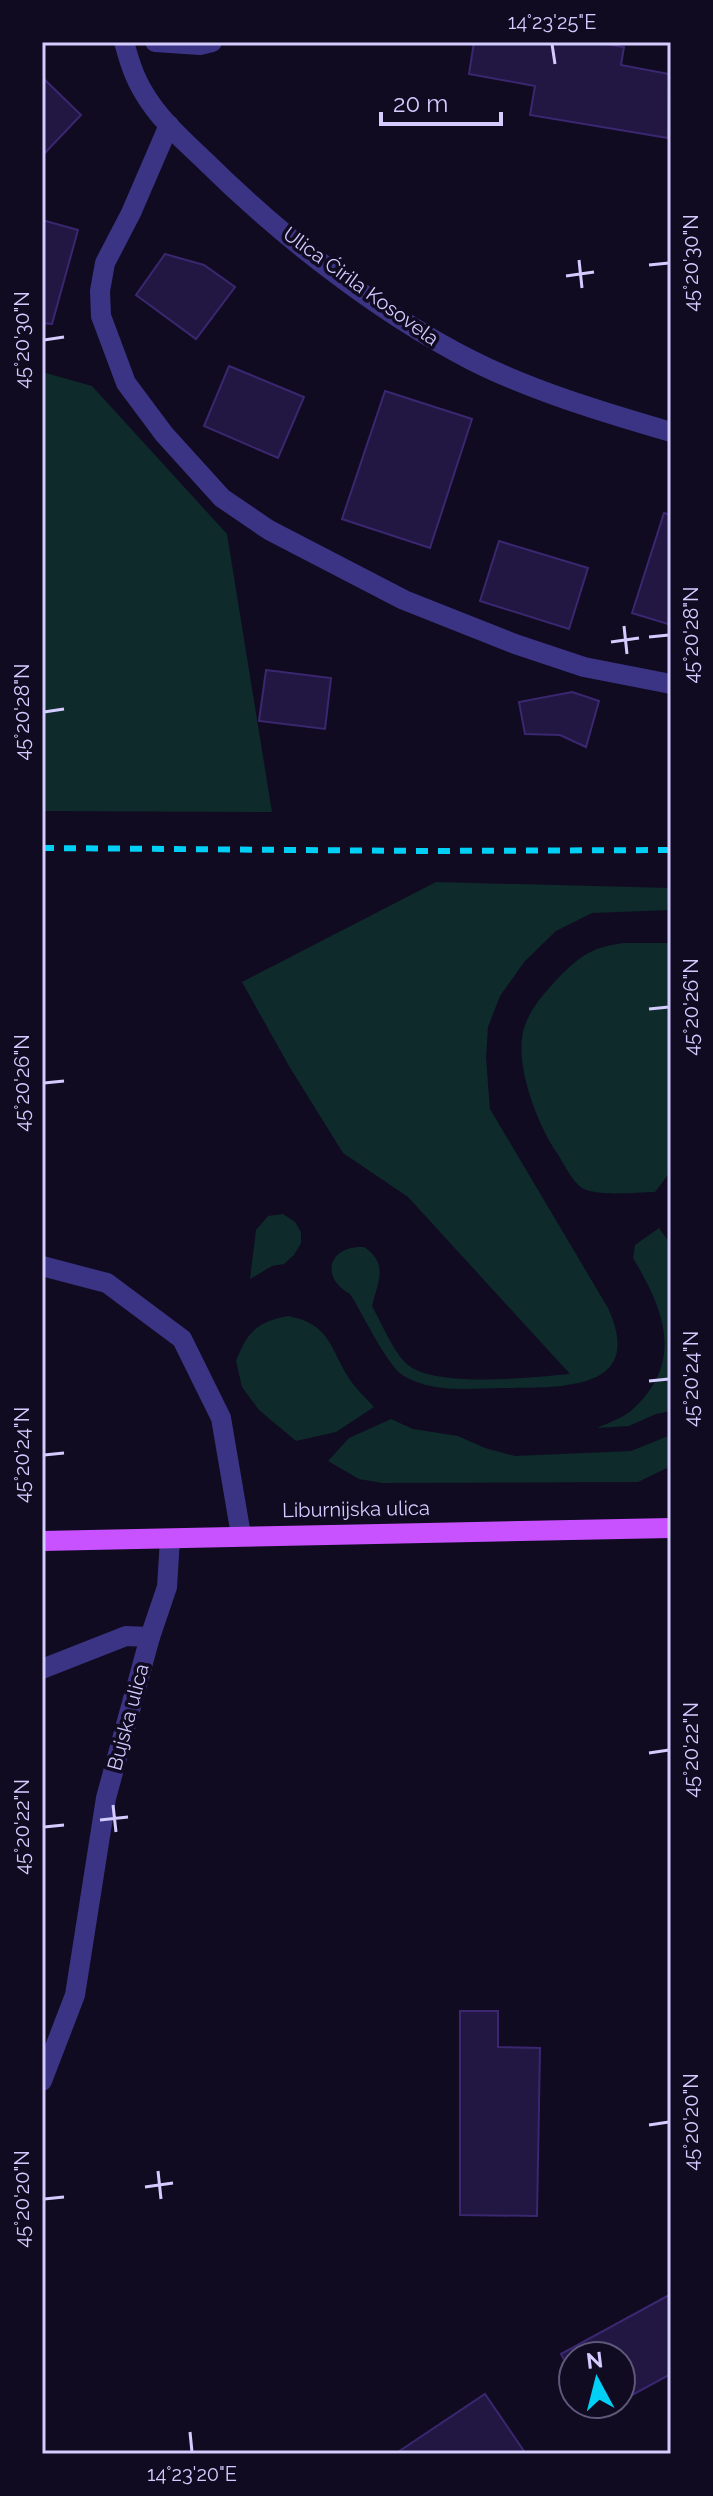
<svg xmlns="http://www.w3.org/2000/svg" width="713" height="2496" viewBox="0 0 713 2496" font-family="Raleway,sans-serif">
	<rect width="100%" height="100%" fill="#100b21"/>
	<g fill="#0e2a2b">
		<path d="M42,372L92,386L227,534L272,812L42,811Z"/>
		<path d="M436,882L671,888V910L592,913L556,931L525,961L500,996L488,1027L486,1058L490,1109L608,1308C646,1391 562,1387 506,1388C472,1388 434,1394 404,1376C388,1368 362,1312 350,1294C319,1277 329,1245 364,1247C389,1264 378,1281 372,1306C381,1322 394,1353 407,1364C435,1389 533,1377 570,1374L408,1197L343,1153L289,1066L242,982Z"/>
		<path d="M624,943H671V1171L655,1192C636,1192 598,1197 582,1188C572,1181 564,1164 557,1153C537,1124 512,1060 525,1025C532,1006 547,990 561,975C583,954 593,947 624,943Z"/>
		<path d="M283,1214L295,1222L301,1232V1243L294,1255L284,1264L272,1266L250,1279L256,1230L268,1216Z"/>
		<path d="M659,1228L671,1245V1411L656,1414L629,1426L597,1428C608,1423 622,1418 631,1411C685,1363 665,1311 633,1258L635,1245Z"/>
		<path d="M288,1316C329,1324 329,1345 348,1377C355,1388 365,1397 374,1407L336,1432L296,1441L259,1410L242,1387L236,1361C248,1331 257,1322 288,1316Z"/>
		<path d="M391,1419L413,1429L458,1436L485,1448L515,1456L631,1451L671,1435V1466L638,1482L382,1483L359,1479L328,1461L349,1438Z"/>
	</g>
	<g fill="#221643" stroke="#3a2770" stroke-width="2">
		<path d="M474,42H592L624,47L621,65L669,74L668,138L530,115L535,86L469,74Z"/>
		<path d="M42,77L81,115L42,156Z"/>
		<path d="M42,220L78,230L52,324L42,323Z"/>
		<path d="M165,254L204,265L235,287L196,339L136,295Z"/>
		<path d="M229,366L304,397L278,458L204,426Z"/>
		<path d="M385,391L472,419L430,548L342,519Z"/>
		<path d="M664,513L671,515V625L632,613Z"/>
		<path d="M499,541L588,568L569,629L480,601Z"/>
		<path d="M266,670L331,678L325,729L259,721Z"/>
		<path d="M572,692L599,701L586,747L560,735L525,734L519,702Z"/>
		<path d="M460,2011H498V2047L540,2048L537,2216L460,2215Z"/>
		<path d="M671,2294V2374L621,2401V2356H573V2376L561,2354Z"/>
		<path d="M485,2394L526,2454H395Z"/>
	</g>
	<g fill="none" stroke-linecap="round" stroke-linejoin="round">
		<g stroke="#3b3383" stroke-width="20">
			<path d="M124,42C129,60 134,77 144,93C159,119 183,140 204,160C280,235 377,312 471,360C532,391 606,413 671,432"/>
			<path d="M155,42L200,45L212,42"/>
			<path d="M169,125L131,213L105,263L100,291L101,316L126,383L164,434L222,498L269,530L404,600L515,644L584,667L671,684"/>
			<path d="M42,1266L107,1283L182,1339L221,1418L241,1535"/>
			<path d="M42,1669L126,1636L150,1637"/>
			<path d="M42,2081L75,1995L106,1798L150,1637L167,1587L170,1539"/>
		</g>
		<path stroke="#c852ff" stroke-width="20" d="M42,1541L671,1528"/>
		<path stroke="#00cff6" stroke-width="6" stroke-dasharray="12 10" stroke-linecap="butt" d="M42,848L426,851L671,850"/>
	</g>
	<path fill="none" stroke="#d4cbff" stroke-width="3" d="M552,44L555,64M579,260L582,288M649,265L669,263M566,276L594,272M44,340L64,337M624,626L627,654M649,637L669,635M611,642L639,638M44,712L64,709M649,1009L669,1007M44,1083L64,1081M649,1381L669,1379M44,1455L64,1453M649,1753L669,1750M113,1805L116,1832M100,1820L128,1817M44,1827L64,1825M649,2125L669,2122M158,2171L161,2199M145,2187L173,2183M44,2199L64,2197M190,2432L192,2452"/>
	<g text-anchor="middle" stroke-width="7" stroke-linejoin="round" paint-order="stroke">
		<g font-size="20" fill="#d4cbff" stroke="#100b21">
			<text transform="translate(361 286) rotate(36)" y="7">Ulica Ćirila Kosovela</text>
			<text transform="translate(356 1509) rotate(-1)" y="7">Liburnijska ulica</text>
			<text transform="translate(128 1717) rotate(-75)" y="7">Bujska ulica</text>
		</g>
	</g>
	<rect width="713" height="2496" fill="none" stroke="#100b21" stroke-width="88"/>
	<g transform="translate(597 2380) rotate(353)"><circle r="38" fill="#100b21" stroke="#5e587a" stroke-width="2"/>
	<path d="M0-6L14 30L0 20L-14 30Z" fill="#00cff6"/>
	<text y="-12" font-size="22" font-weight="bold" text-anchor="middle" fill="#d4cbff">N</text>
	</g>
	<path d="M381 112v12h120v-12" fill="none" stroke="#d4cbff" stroke-width="4"/>
	<text x="393" y="112" font-size="24" fill="#d4cbff" stroke="#100b21" stroke-width="6" paint-order="stroke">20 m</text>
	<rect x="44" y="44" width="625" height="2408" fill="none" stroke="#d4cbff" stroke-width="3"/>
	<g font-size="20" text-anchor="middle" fill="#d4cbff">
		<text x="552" y="29">14°23'25"E</text>
		<text transform="translate(691 263) rotate(-90)" y="7">45°20'30"N</text>
		<text transform="translate(22 340) rotate(-90)" y="7">45°20'30"N</text>
		<text transform="translate(691 635) rotate(-90)" y="7">45°20'28"N</text>
		<text transform="translate(22 712) rotate(-90)" y="7">45°20'28"N</text>
		<text transform="translate(691 1007) rotate(-90)" y="7">45°20'26"N</text>
		<text transform="translate(22 1083) rotate(-90)" y="7">45°20'26"N</text>
		<text transform="translate(691 1379) rotate(-90)" y="7">45°20'24"N</text>
		<text transform="translate(22 1455) rotate(-90)" y="7">45°20'24"N</text>
		<text transform="translate(691 1750) rotate(-90)" y="7">45°20'22"N</text>
		<text transform="translate(22 1827) rotate(-90)" y="7">45°20'22"N</text>
		<text transform="translate(691 2122) rotate(-90)" y="7">45°20'20"N</text>
		<text transform="translate(22 2199) rotate(-90)" y="7">45°20'20"N</text>
		<text x="192" y="2481">14°23'20"E</text>
	</g>
</svg>
